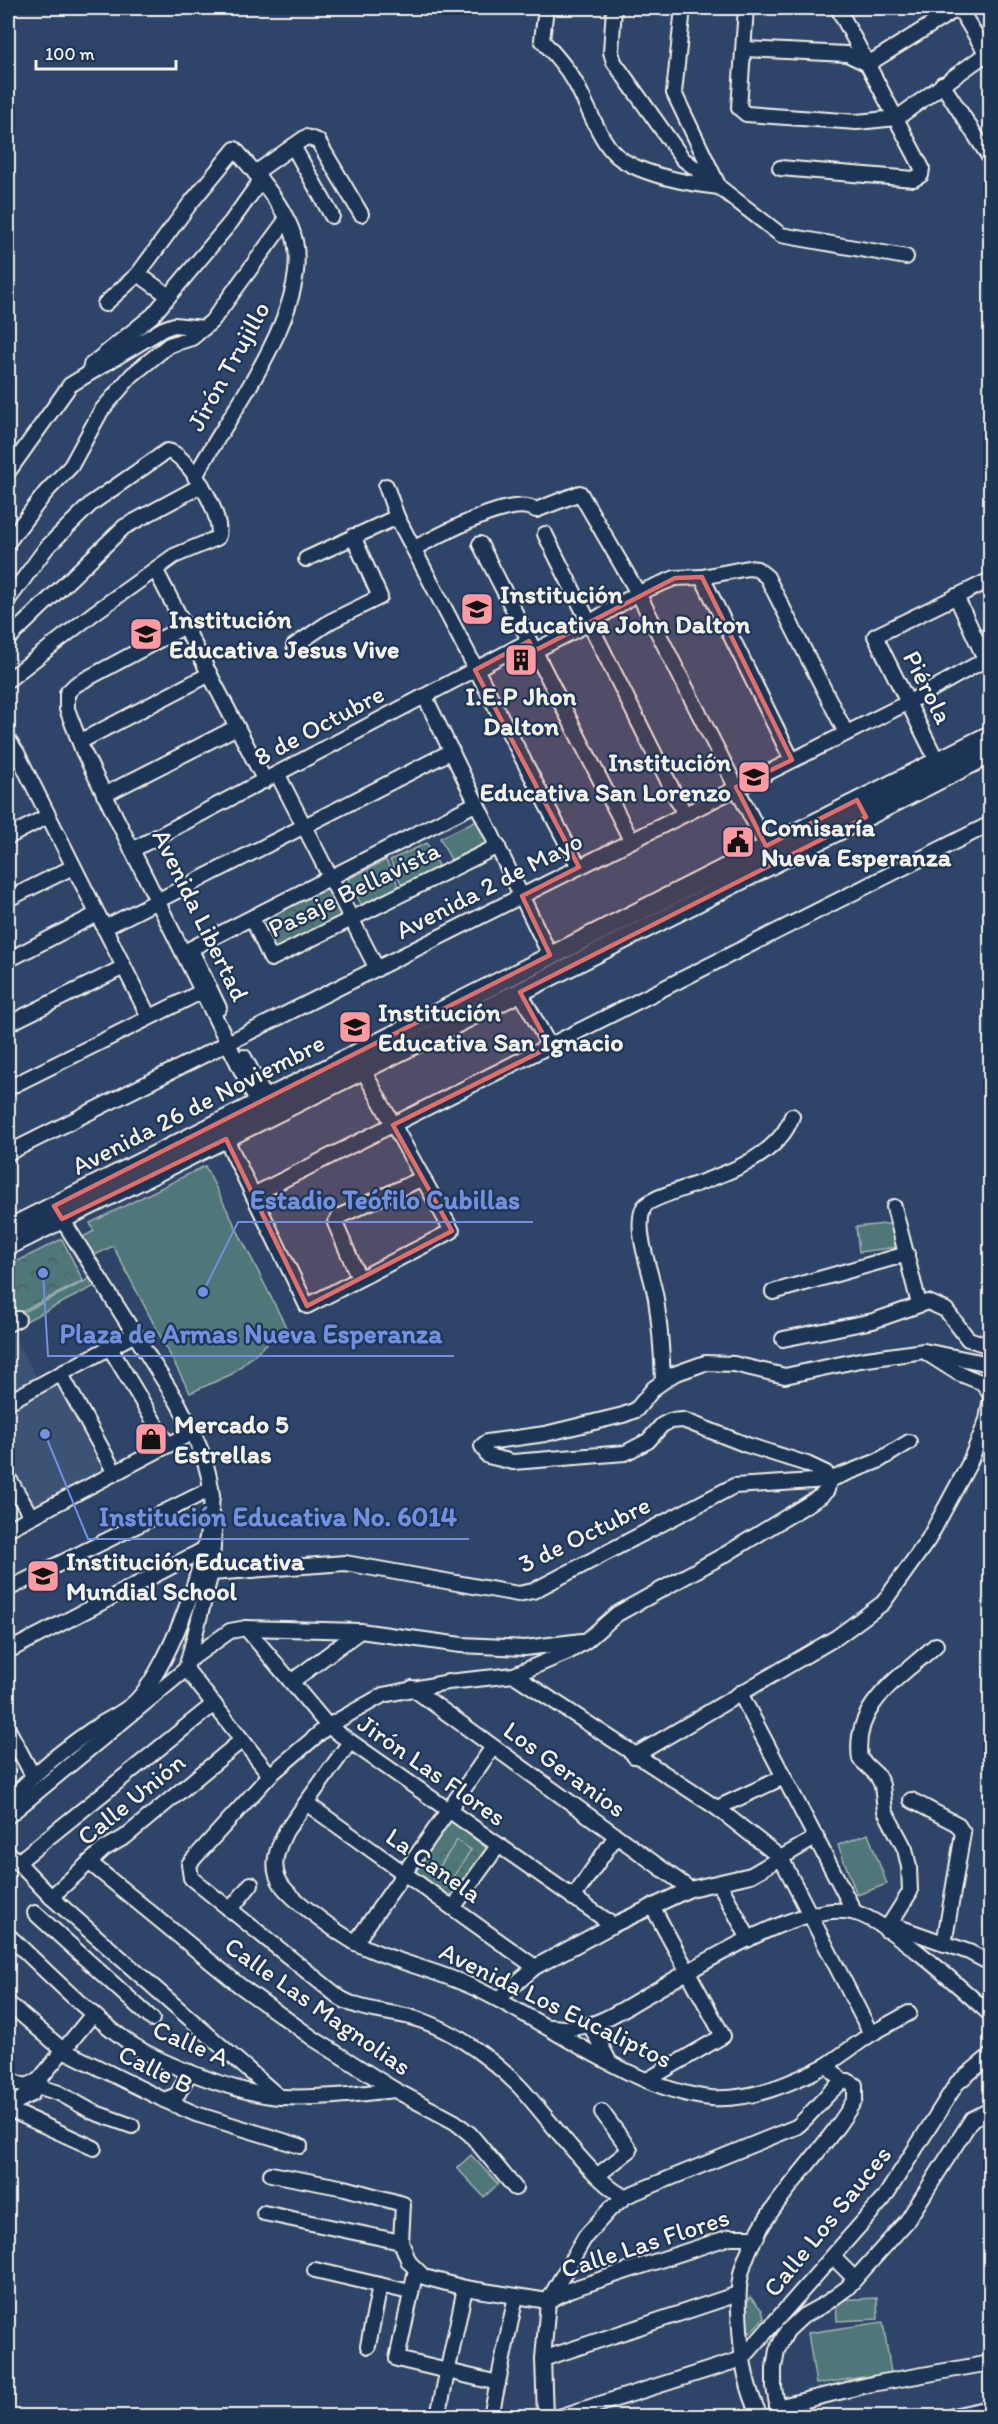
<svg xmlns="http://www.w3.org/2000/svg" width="998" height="2424" viewBox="0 0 998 2424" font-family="Itim,sans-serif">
	<defs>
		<pattern id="forest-crowns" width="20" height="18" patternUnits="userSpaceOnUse" patternTransform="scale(1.5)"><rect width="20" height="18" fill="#507678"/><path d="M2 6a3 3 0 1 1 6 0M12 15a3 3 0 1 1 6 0" fill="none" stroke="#4c5f5f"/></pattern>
	</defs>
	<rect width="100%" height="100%" fill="#2e4468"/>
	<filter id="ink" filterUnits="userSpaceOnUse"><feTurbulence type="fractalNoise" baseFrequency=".0167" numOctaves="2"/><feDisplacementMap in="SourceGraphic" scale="12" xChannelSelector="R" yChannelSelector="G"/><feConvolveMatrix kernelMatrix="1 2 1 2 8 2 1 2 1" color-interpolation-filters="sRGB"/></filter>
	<g filter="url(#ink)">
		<g fill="#3d5276">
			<path d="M13,1335L36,1377L8,1391V1337Z"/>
			<path d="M58,1383L102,1471L101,1476L34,1508L8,1459V1408Z"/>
		</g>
		<g fill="url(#forest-crowns)" stroke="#a2b4b0" stroke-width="1.5">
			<path d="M331,882L348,915L272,954L256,920Z"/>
			<path d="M62,1239L83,1281L8,1318V1266Z"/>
			<path d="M451,1821L488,1849L451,1897L414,1870Z"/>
		</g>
		<g fill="#507678" stroke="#a2b4b0" stroke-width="1.5">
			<path d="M477,820L488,842L451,860L440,838Z"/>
			<path d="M427,843L439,868L402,885L390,860Z"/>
			<path d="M386,860L399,887L362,906L348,879Z"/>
			<path d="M205,1166L286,1327L232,1374L190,1393L113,1246L91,1257L81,1238L94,1231L90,1223Z"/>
			<path d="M895,1223L898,1247L859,1252L856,1227Z"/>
			<path d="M91,1278L95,1286L24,1322L20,1314Z"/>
			<path d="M868,1834L887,1884L857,1895L838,1845Z"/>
			<path d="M457,1840L471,1850L452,1879L438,1869Z"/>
			<path d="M471,2155L498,2184L484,2197L457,2168Z"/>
			<path d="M750,2297L762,2310L764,2318L750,2333C743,2325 744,2305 750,2297Z"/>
			<path d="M877,2298L878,2319L837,2321L836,2300Z"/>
			<path d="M883,2322L891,2373L816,2384L808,2333Z"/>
		</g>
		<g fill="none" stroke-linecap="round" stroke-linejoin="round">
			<g stroke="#f4f1e8" stroke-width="18">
				<g id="minor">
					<path d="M546,8L542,40C554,54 567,67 576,84C587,104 599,138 614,153C634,174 691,184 719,187"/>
					<path d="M614,8L611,52L614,62L683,159L715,183"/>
					<path d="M683,8L674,93L719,187L781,235L906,257"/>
					<path d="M746,8L739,108L746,114L857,122L897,118L990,51"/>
					<path d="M959,8L990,59"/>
					<path d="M744,49L847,54L868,64L958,8"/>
					<path d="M942,84L990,158"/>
					<path d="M293,146L332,216"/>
					<path d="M780,168L914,179L921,175L922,168L838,8"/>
					<path d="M255,173L306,137L318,141L361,214"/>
					<path d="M138,274L169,296"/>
					<path d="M105,304L138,274L189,205L235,149C255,173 279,199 291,228C321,300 227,415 195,477"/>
					<path d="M90,372L91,365L153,315L231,222L261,180"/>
					<path d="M8,472L70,385L163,329L174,325L204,328"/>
					<path d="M386,486L397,517L579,867"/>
					<path d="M545,534L684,813"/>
					<path d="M8,542L46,492L71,466L101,411L132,375L169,345L192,338L212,321L286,220"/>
					<path d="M480,544L631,840"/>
					<path d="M414,548C440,536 511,494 536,510L580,493L638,593L766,846"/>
					<path d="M306,559L397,517"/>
					<path d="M156,571L265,781"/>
					<path d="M702,577L792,760"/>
					<path d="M956,596L985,659"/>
					<path d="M8,600L47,547L92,503L167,451C187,452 227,520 217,538L174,556L94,613L8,680"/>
					<path d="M185,626L75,685L67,693V709L83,751L262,1112"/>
					<path d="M8,639L124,527L202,485"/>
					<path d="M294,646L331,621L380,597L353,536"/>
					<path d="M534,651L588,624L638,593L675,578L702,577L748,568L757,569L767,577L846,733"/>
					<path d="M425,697L550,955"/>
					<path d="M8,739L17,753L149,1017"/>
					<path d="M81,741L210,674"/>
					<path d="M937,761L875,636L990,580"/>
					<path d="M278,775L377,969"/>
					<path d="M104,795L237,727"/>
					<path d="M8,837L48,816"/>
					<path d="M132,850L529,641"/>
					<path d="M8,899L73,867"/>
					<path d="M252,918L271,959L498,846"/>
					<path d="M104,928L452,751"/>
					<path d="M191,950L219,1008"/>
					<path d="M184,952L477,803"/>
					<path d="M8,960L97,914"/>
					<path d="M520,992L550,1047"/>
					<path d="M8,1024L124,967"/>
					<path d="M244,1057L270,1107"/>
					<path d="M8,1088L207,989"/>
					<path d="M226,1139L307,1306L452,1231L363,1070"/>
					<path d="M8,1153L909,702L990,657"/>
					<path d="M253,1195L990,824"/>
					<path d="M894,1207L919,1304"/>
					<path d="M359,1278L335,1223L340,1216L423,1178"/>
					<path d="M773,1292L907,1254"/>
					<path d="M8,1324L18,1319"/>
					<path d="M783,1339L873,1321L928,1302L946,1310L968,1339L990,1346"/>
					<path d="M110,1348L168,1445"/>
					<path d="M928,1354L958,1373L983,1383L990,1394"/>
					<path d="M61,1374L115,1473"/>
					<path d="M663,1381C662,1354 660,1326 656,1299C652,1273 634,1233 643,1209C650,1188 772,1179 792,1116"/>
					<path d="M8,1402L135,1334"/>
					<path d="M8,1477L31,1516"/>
					<path d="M829,1480L826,1473L807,1464L747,1445L683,1420L670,1421L662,1425L648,1441L625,1453L513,1462L488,1456L482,1446L487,1442L545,1434L623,1415L636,1410L654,1388L674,1374L705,1363L734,1364L785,1376L860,1360L924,1351L990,1364"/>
					<path d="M8,1529L193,1432"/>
					<path d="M211,1573L345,1563L518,1594L533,1591L734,1486L829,1480"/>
					<path d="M8,1589L211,1489L212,1497"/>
					<path d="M246,1628L328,1726L613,1925"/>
					<path d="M8,1651L203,1550"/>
					<path d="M188,1661L230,1631L246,1628L360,1631L461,1645L525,1648L582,1641"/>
					<path d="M186,1669L270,1775"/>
					<path d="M514,1675L717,1808L781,1858L871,2034"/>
					<path d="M291,1682L360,1631"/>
					<path d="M412,1688L690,1889"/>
					<path d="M740,1693L855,1913"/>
					<path d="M8,1729L33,1776"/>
					<path d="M350,1742L286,1831C278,1847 270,1865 280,1882C288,1898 341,1935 358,1944C396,1963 438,1970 477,1989C547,2022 633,2090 711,2098C751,2101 792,2083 827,2065L842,2081"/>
					<path d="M634,1756L837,1637L883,1603L928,1540L969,1464L987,1420L990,1403"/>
					<path d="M911,1800L957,1824L963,1833L944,1944"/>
					<path d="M8,1802C35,1773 57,1754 90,1731C104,1721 124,1713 136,1701C172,1664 217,1539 211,1488C207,1458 192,1430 178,1403L57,1211"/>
					<path d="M306,1803L535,1967"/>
					<path d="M717,1808L784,1777"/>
					<path d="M8,1816L186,1669L211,1573L215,1519"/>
					<path d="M8,1852L51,1897L278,2096"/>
					<path d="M18,1862L214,1704"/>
					<path d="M90,1863L239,1985L314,2039L395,2090L455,2122L470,2134L515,2188"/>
					<path d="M719,1883L749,1939"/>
					<path d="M51,1897L104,1849L125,1837L242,1740"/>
					<path d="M573,1898L616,1836"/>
					<path d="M453,1908L498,1846"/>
					<path d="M230,1910L251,1884"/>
					<path d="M35,1913L152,2019"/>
					<path d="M890,1924L969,1952L990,1963"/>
					<path d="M886,1930L910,1892L909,1867L905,1849L885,1811L882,1785L877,1775L860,1759C852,1704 900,1678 936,1645"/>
					<path d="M8,1935C46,1971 84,2010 127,2041C159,2064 243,2095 281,2097C320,2099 357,2094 395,2090"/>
					<path d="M355,1943L493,1747"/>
					<path d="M498,1999L535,1967L613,1925L690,1889L751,1875L817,1837"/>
					<path d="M8,2003L63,2050L164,2100L196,2114L300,2146"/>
					<path d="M551,2027C591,2032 611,2016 644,1997C691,1971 803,1897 856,1913C890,1923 961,1988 990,2014"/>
					<path d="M591,2027L608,2059"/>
					<path d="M827,2065L871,2034L909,2013"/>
					<path d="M8,2075L16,2083L26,2086L39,2080L43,2088L59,2093L93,2112L132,2126"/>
					<path d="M649,2079L723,2036L652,1906"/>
					<path d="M164,2100L177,2095L190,2072"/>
					<path d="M8,2106L32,2094L39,2080L93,2014"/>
					<path d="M8,2109L94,2148"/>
					<path d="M271,2174L345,2188L403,2204L401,2242"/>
					<path d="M598,2175L630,2150L602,2112"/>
					<path d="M626,2196C602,2193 539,2106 518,2085C488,2056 452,2028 410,2017C386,2011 362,2011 340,1998L191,1878L189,1864L270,1775L328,1726L383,1695L448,1682L514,1675L568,1652L586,1641L617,1614L726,1554L821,1496L827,1490L829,1480L878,1461L909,1442"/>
					<path d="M264,2213L401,2242L409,2262L424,2277L465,2288L548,2301L569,2290L730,2237H757"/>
					<path d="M833,2257L855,2279"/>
					<path d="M315,2270L410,2292"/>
					<path d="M416,2270L397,2359L498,2383"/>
					<path d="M368,2346L380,2285"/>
					<path d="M543,2359L738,2294"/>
					<path d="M777,2407L872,2384L990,2363"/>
					<path d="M438,2416L465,2288"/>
					<path d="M491,2416L516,2296"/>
					<path d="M545,2416L543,2359L548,2301L585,2237L611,2208L626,2196L796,2127C810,2118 835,2080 848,2081L855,2085V2099C824,2155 755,2212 741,2274C737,2292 739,2310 740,2329C742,2360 746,2388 760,2416"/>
					<path d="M562,2416L742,2359L884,2198L957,2083L990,2056"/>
					<path d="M779,2416L774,2387V2368L777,2350L787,2331L803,2316L825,2304L847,2288L907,2221L972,2119L990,2110"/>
					<path d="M953,2416L990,2408"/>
				</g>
			</g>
			<g stroke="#f4f1e8" stroke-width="22">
				<g id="major">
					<path d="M8,1229L990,735"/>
					<path d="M8,1246L520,992L990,754"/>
				</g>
			</g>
			<use href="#minor" stroke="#1d3557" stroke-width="14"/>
			<use href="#major" stroke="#1d3557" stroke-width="18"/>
		</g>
	</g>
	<path fill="#e06e6b" fill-opacity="0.2" stroke="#e06e6b" stroke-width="4.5" stroke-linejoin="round" d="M702,577L792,760L736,787L766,846L857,800L866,817L520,992L550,1047L393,1125L452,1231L307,1306L226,1139L62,1219L54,1206L550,955L522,896L579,867L475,670L529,641L534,651L675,578Z"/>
	<defs>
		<g id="school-square" transform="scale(1.725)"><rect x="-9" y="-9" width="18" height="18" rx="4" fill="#ff9aa2" stroke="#1d3557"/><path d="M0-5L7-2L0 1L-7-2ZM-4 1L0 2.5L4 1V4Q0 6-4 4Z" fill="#111"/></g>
		<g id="building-square" transform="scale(1.725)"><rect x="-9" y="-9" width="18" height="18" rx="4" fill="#ff9aa2" stroke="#1d3557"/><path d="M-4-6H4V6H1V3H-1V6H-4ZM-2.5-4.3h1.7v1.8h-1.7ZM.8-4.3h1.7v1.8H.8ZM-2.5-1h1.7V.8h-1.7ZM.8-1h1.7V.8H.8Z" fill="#111"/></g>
		<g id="civic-square" transform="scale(1.725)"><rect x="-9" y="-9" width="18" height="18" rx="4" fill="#ff9aa2" stroke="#1d3557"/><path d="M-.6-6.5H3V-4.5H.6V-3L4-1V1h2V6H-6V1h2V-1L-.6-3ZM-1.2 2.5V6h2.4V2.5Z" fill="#111"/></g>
		<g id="shop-square" transform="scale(1.725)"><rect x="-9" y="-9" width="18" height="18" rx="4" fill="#ff9aa2" stroke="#1d3557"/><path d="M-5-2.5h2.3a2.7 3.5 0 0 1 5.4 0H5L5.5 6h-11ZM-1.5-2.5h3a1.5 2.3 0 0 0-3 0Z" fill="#111"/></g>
	</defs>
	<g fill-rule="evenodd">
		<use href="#school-square" x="477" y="609"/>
		<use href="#school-square" x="146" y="634"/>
		<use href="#building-square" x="521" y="660"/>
		<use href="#school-square" x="754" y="777"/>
		<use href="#civic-square" x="738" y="842"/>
		<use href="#school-square" x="355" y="1027"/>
		<use href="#shop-square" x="151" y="1439"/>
		<use href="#school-square" x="43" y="1576"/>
	</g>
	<g text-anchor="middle" stroke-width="4.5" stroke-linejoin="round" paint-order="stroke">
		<g font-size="26" fill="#f4f1e8" stroke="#1d3557">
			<text transform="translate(228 366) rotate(-61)" y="9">Jirón Trujillo</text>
			<text transform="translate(928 687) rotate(63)" y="9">Piérola</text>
			<text transform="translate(319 725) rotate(-28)" y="9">8 de Octubre</text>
			<text transform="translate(489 885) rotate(-27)" y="9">Avenida 2 de Mayo</text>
			<text transform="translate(354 889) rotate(-26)" y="9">Pasaje Bellavista</text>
			<text transform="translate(201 915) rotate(64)" y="9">Avenida Libertad</text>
			<text transform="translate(198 1104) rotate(-27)" y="9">Avenida 26 de Noviembre</text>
			<text transform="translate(584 1534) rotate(-26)" y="9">3 de Octubre</text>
			<text transform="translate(565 1769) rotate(36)" y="9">Los Geranios</text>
			<text transform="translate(432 1770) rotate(35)" y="9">Jirón Las Flores</text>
			<text transform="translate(131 1799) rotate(-39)" y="9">Calle Unión</text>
			<text transform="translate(434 1865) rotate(35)" y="9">La Canela</text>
			<text transform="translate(556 2005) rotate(26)" y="9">Avenida Los Eucaliptos</text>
			<text transform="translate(318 2006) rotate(35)" y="9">Calle Las Magnolias</text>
			<text transform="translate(191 2043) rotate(23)" y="9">Calle A</text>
			<text transform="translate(156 2069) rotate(26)" y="9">Calle B</text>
			<text transform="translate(827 2221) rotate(-51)" y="9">Calle Los Sauces</text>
			<text transform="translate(645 2243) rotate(-18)" y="9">Calle Las Flores</text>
		</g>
		<g font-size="26" font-weight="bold" fill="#f4f1e8" stroke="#1d3557" text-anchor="start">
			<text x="500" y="603">Institución<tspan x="500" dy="30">Educativa John Dalton</tspan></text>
			<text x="169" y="628">Institución<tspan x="169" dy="30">Educativa Jesus Vive</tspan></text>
			<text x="521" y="705" text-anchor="middle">I.E.P Jhon<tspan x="521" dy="30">Dalton</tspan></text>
			<text x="731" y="771" text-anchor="end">Institución<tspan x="731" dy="30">Educativa San Lorenzo</tspan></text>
			<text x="761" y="836">Comisaría<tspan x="761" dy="30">Nueva Esperanza</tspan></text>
			<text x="378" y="1021">Institución<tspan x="378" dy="30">Educativa San Ignacio</tspan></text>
			<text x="174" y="1433">Mercado 5<tspan x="174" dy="30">Estrellas</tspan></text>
			<text x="66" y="1570">Institución Educativa<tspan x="66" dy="30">Mundial School</tspan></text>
		</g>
	</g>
	<path fill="none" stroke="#738fde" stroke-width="2" d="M203 1292L238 1222H533M43 1273L48 1356H454M45 1434L88 1539H469"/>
	<g fill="#738fde" stroke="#1d3557" stroke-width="2">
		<circle cx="203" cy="1292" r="6"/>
		<circle cx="43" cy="1273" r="6"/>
		<circle cx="45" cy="1434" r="6"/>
	</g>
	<g font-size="27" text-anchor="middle" font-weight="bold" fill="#738fde" stroke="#1d3557" stroke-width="4.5" stroke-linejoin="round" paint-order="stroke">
		<text x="385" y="1209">Estadio Teófilo Cubillas</text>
		<text x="251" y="1343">Plaza de Armas Nueva Esperanza</text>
		<text x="278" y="1526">Institución Educativa No. 6014</text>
	</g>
	<rect width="998" height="2424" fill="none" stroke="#1d3557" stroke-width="30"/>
	<rect x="15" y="15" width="968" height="2394" fill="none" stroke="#f4f1e8" stroke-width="2" filter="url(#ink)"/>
	<path d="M36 60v9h140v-9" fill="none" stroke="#f4f1e8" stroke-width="3"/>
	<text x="45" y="60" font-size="18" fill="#f4f1e8" stroke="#1d3557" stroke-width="4.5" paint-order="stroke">100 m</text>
</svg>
